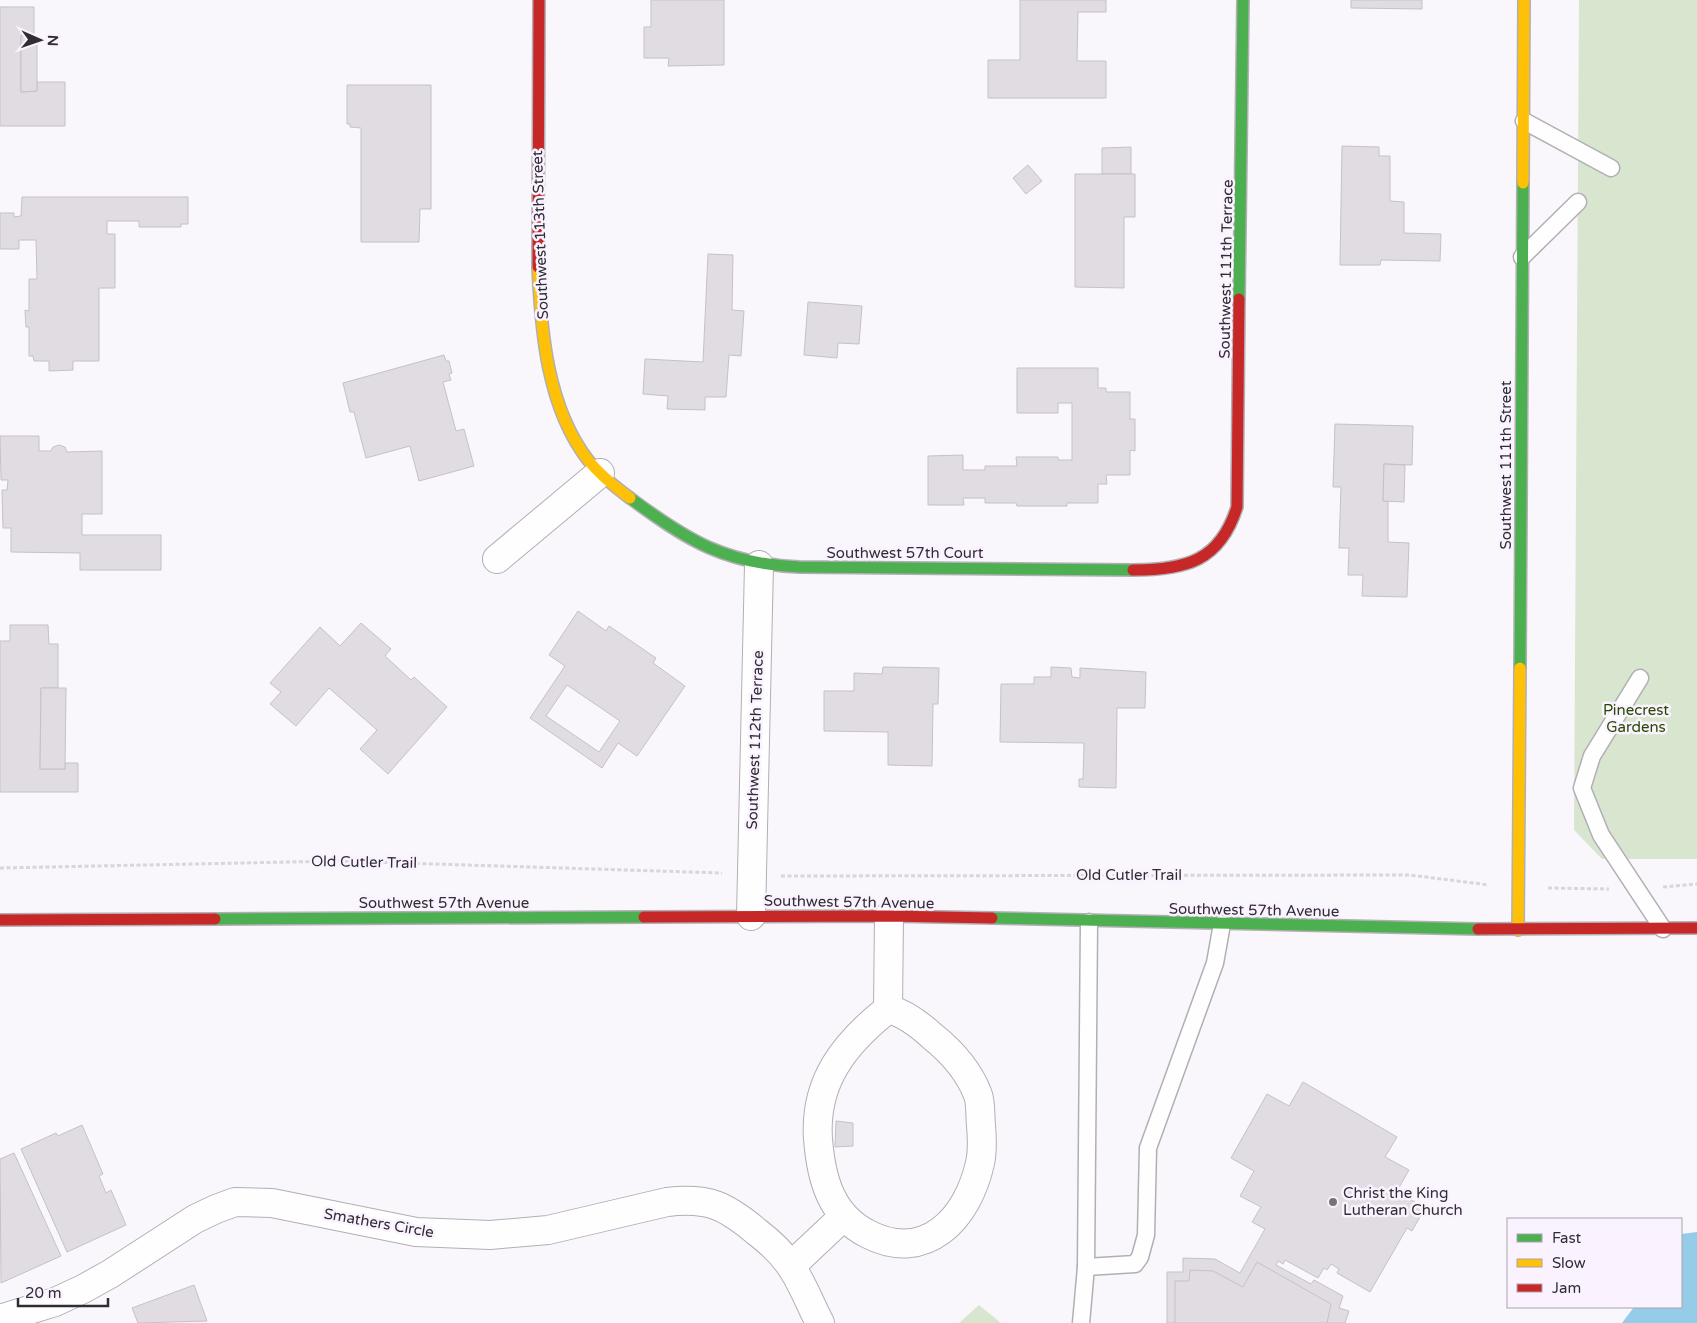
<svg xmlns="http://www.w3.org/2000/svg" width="1697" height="1323" viewBox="0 0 1697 1323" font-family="'Varela Round',sans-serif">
	<rect width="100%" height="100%" fill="#f9f6fc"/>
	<g fill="#d8e6cf">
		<path d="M1579,0H1697V859H1602L1574,830Z"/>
		<path d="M979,1305L1001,1323H959Z"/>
	</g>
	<path fill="#95cde9" d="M1697,1232V1323H1622L1634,1307H1681V1234Z"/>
	<g fill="#e0dce2" stroke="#c4c1c7" fill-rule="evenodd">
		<path d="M651,0H724V65L668,66L669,58H644V27H651Z"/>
		<path d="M1020,0H1106V12H1078L1077,61H1106V98H988V60H1020Z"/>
		<path d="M1351,0H1422V9L1351,8Z"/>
		<path d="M0,7H34V36H21V92L37,91V82H65V126H0Z"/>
		<path d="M21,36H37V91L21,92Z"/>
		<path d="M347,85H431V209H420L419,242H361V128L350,127V124H347Z"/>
		<path d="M1342,146L1379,147V156H1390V201L1404,202V233L1441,234L1440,261L1381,260L1380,265H1340Z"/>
		<path d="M1131,147V174H1102V148Z"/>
		<path d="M1028,165L1042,181L1026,194L1013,178Z"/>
		<path d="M1075,174H1135V217H1124V288L1075,287Z"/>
		<path d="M22,197H188V224H181V227H139V221H107V234H115V288H99V361H73V370L49,371V361H34L33,356H29V327H26L25,310L29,311V279H37L36,240H19V249H0V213H14V217L21,216Z"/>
		<path d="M708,254L733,255L732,310L744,311L741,356L729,355L726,397H705V410L667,409L668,396L643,394L645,359L703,362Z"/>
		<path d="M808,302L862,306L859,344L838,343L837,358L804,355Z"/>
		<path d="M444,355L446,361H449L452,373L449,374L451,380L443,382L456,431L464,429L474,466L419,481L410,446L366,458L354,412H350L343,383Z"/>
		<path d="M1017,368H1098V388H1106V392H1130V419H1135V451L1130,450V475H1106L1107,484H1098V503H1067V506H1017L1016,503H985V498H963L964,505H928V456L963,455V470H985V466H1017L1016,457H1058V460H1072V403H1058V413H1017Z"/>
		<path d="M1335,424L1413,426L1412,465L1384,464L1383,501H1388V542L1409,543L1407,597L1362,596L1363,575H1348L1349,548H1339L1341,487H1333Z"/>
		<path d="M0,436H39V451H51L53,447L59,445L65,447L67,452L102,451V514H82V535H161V570H80V553L11,552V528H3L2,490H7L8,480H1Z"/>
		<path d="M1384,464L1405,465L1404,502L1383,501Z"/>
		<path d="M578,611L606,631L609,626L656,658L653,663L685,686L637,756L618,743L602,768L530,718L565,666L549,655ZM567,685L620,721L599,752L546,716Z"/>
		<path d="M361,623L391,649L385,656L411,680L414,677L447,707L388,774L360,749L377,730L329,688L296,726L270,704L281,692L270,683L320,627L340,646Z"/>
		<path d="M10,625H48L49,644H58V688H41L40,769H65V763H78V792H0V641H10Z"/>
		<path d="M883,667L939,668L938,704H933L932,766L888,765V732L824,731V691H854V673L882,674Z"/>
		<path d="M1051,667L1071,668L1072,677L1080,678V668L1146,672L1145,708H1117L1116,788L1079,787V779H1083L1084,743L1000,742L1001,684H1034V677H1051Z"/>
		<path d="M41,688H66L65,769H40Z"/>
		<path d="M1303,1082L1397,1137L1385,1157L1409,1170L1397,1191L1425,1208L1412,1231L1407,1228L1370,1292L1337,1273L1339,1269L1331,1264L1327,1270L1324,1268L1318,1278L1285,1260L1283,1264L1278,1261L1276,1265L1311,1284L1314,1280L1343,1296L1339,1308L1349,1311L1345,1323H1167V1272H1183V1258L1215,1259L1240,1273L1265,1229L1252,1222L1261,1207L1240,1196L1254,1171L1231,1158L1267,1094L1289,1106Z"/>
		<path d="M836,1121L853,1123V1146L835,1147Z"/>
		<path d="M82,1125L103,1174L99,1176L106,1193L111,1190L126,1225L67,1252L21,1149L56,1133L58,1136Z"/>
		<path d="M14,1153L61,1256L1,1283L0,1159Z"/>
		<path d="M1257,1262L1331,1304L1327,1323H1175V1281H1189L1190,1270L1213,1271L1243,1287Z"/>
		<path d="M194,1285L207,1321L138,1323L132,1308Z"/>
	</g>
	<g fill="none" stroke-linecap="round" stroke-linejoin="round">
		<g stroke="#b2afb4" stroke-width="19">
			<g id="lane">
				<path d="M1524,121L1611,168"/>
				<path d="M1522,257L1578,202"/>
				<path d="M1640,678L1592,756L1582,788L1601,835L1663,929"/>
				<path d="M1086,1267L1135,1264L1140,1257L1146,1235L1148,1148L1215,963L1222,924"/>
				<path d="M1081,1323L1086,1267L1089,922"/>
			</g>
		</g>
		<g stroke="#b2afb4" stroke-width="30">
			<g id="street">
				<path d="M497,559L600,473"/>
				<path d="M751,916L759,565"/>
				<path d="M888,1009C904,1013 920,1025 932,1036C952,1052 969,1071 978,1095C981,1103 980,1116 981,1125C982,1137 983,1150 980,1163C968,1218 926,1264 868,1234C830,1215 821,1177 818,1139C814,1081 845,1043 888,1009Z"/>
				<path d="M888,1009L889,916"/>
				<path d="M791,1266L843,1217"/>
				<path d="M0,1319L55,1302L83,1289L110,1274L195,1219L216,1209L235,1202L272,1203L416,1232L490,1235L548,1230L667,1202C709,1197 726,1206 757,1232C770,1242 781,1252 790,1265C802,1282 810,1304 820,1323"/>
			</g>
		</g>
		<g stroke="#b2afb4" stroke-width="14">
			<g id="fast">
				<path d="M1239,299L1243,0"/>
				<path d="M630,498C688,541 726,564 799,567L1133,570"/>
				<path d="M1520,668L1523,183"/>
				<path d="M992,918L1478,929"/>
				<path d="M215,919L644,917"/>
			</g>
		</g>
		<g stroke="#b2afb4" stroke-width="14">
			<g id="slow">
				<path d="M1523,183L1524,0"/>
				<path d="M538,267C541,331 547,407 588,460C600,475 615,487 630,498"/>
				<path d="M1518,930L1520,668"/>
			</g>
		</g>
		<g stroke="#b2afb4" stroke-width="14">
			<g id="jam">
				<path d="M538,267L539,0"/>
				<path d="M1133,570C1186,570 1220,561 1237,507L1239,299"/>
				<path d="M644,917L889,916L992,918"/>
				<path d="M0,920L215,919"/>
				<path d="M1478,929L1697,928"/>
			</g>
		</g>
		<g stroke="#d7d6d8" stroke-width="3" stroke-dasharray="4 2.5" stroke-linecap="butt">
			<path d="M0,868L338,861L722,873"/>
			<path d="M781,876L1410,875L1489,885"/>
			<path d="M1663,887L1697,884"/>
			<path d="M1548,888L1609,889"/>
		</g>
		<use href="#lane" stroke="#fefeff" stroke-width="16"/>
		<use href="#street" stroke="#fefeff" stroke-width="28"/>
		<use href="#fast" stroke="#4caf50" stroke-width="11"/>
		<use href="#slow" stroke="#ffc107" stroke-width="11"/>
		<use href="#jam" stroke="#c62828" stroke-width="11"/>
	</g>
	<circle fill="#767379" stroke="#faf3ff" stroke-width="2" cx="1333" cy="1202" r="5"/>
	<g text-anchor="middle" stroke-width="5" stroke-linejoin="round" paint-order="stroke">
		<g font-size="15" fill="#302c33" stroke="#faf3ff">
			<text transform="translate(540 235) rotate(-92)" y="5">Southwest 113th Street</text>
			<text transform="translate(1226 269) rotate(-89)" y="5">Southwest 111th Terrace</text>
			<text transform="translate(1506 465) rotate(-90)" y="5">Southwest 111th Street</text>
			<text x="905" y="558">Southwest 57th Court</text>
			<text transform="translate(755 740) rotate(-88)" y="5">Southwest 112th Terrace</text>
			<text transform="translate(364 862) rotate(1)" y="5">Old Cutler Trail</text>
			<text x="1129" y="880">Old Cutler Trail</text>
			<text transform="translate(849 902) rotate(1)" y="5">Southwest 57th Avenue</text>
			<text x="444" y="908">Southwest 57th Avenue</text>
			<text transform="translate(1254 910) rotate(1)" y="5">Southwest 57th Avenue</text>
			<text transform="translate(379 1223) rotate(10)" y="5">Smathers Circle</text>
		</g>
		<g font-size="15" fill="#284802" stroke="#faf3ff">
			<text x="1636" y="715">Pinecrest<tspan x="1636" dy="17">Gardens</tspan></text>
		</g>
		<g font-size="15" fill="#302c33" stroke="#faf3ff" text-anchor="start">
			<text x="1343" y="1198">Christ the King<tspan x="1343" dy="17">Lutheran Church</tspan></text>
		</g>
	</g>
	<rect x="1507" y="1218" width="175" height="90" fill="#faf3ff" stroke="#a9a3ad"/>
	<rect x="1517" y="1234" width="25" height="8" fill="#4caf50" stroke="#a9a3ad"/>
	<text x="1552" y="1243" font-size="15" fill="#302c33">Fast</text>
	<rect x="1517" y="1259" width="25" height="8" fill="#ffc107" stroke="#a9a3ad"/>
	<text x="1552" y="1268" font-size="15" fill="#302c33">Slow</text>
	<rect x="1517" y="1284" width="25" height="8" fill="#c62828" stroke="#a9a3ad"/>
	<text x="1552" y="1293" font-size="15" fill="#302c33">Jam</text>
	<g transform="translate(40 40) rotate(92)" stroke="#faf3ff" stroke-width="4" paint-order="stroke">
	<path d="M0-4L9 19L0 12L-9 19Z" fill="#302c33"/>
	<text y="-8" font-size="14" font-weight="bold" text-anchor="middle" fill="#302c33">N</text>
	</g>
	<path d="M18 1298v8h90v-8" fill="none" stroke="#302c33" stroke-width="2.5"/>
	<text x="25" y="1298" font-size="15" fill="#302c33" stroke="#faf3ff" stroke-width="4" paint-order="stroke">20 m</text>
</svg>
